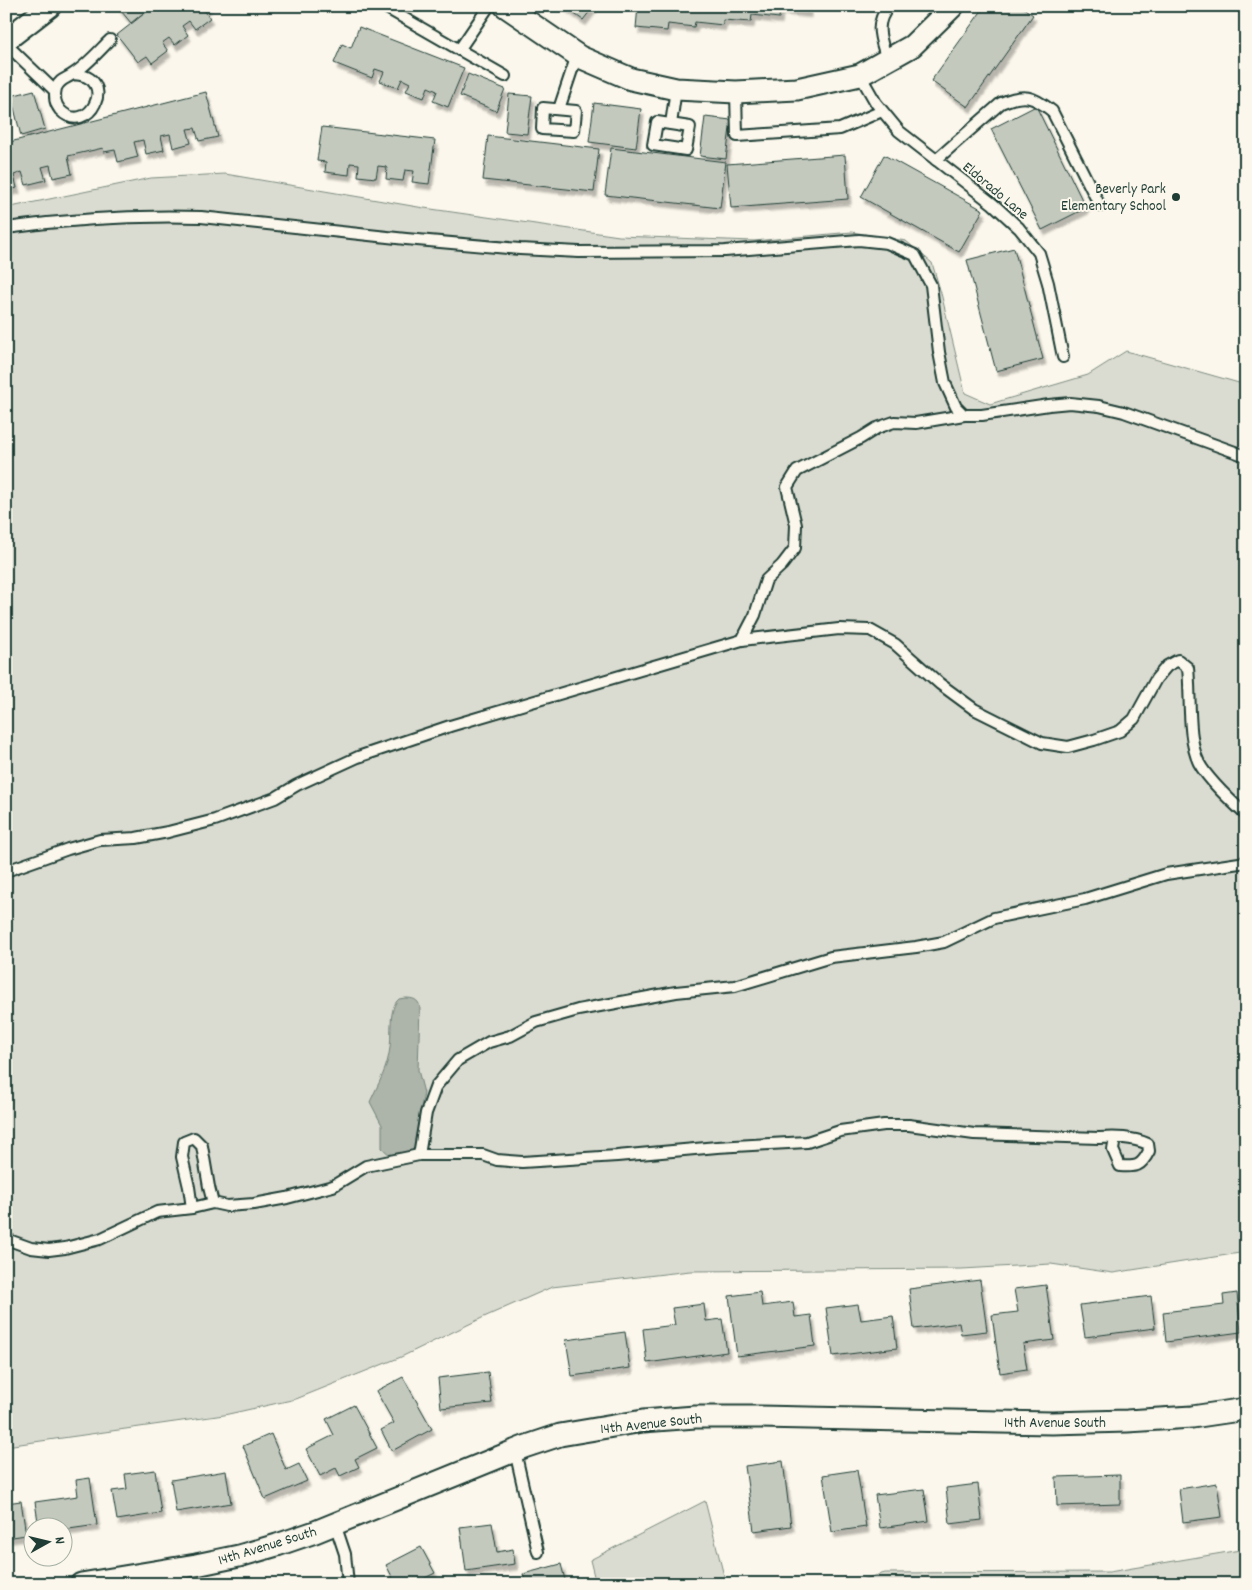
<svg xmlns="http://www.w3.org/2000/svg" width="1252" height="1590" viewBox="0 0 1252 1590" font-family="Dekko,sans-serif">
	<defs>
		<filter id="shadow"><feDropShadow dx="3" dy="5.5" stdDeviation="1" flood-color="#0004"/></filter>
	</defs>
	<rect width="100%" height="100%" fill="#fbf7ec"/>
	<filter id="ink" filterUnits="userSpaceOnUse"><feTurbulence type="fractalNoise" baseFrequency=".02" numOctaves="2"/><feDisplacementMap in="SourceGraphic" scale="10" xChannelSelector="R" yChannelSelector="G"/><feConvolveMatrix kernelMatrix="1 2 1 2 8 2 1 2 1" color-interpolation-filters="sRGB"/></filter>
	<g filter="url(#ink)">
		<g fill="#dbdcd1" stroke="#7d8c82">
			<path d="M225,174L424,208L619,236L754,241L852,232L906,241L932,263L941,293L965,393L990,404L1088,375L1126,351L1246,385V1252L1113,1273L1051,1264L962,1269L690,1271L552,1287L484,1317L401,1357L296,1399L224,1415L6,1446V208L151,178Z"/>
			<path d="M705,1501L726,1584H596L590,1560Z"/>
			<path d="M1246,1549V1584H847L885,1573L1109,1572Z"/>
		</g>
		<path fill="#adb4aa" stroke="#74847b" d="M405,998C413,998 418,999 420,1007L418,1070L424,1093L419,1117L416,1146L412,1151L391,1156L382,1148V1125L370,1102C378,1084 388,1068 390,1047C392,1034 388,1008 399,999Z"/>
		<g fill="#c4c9be" stroke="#1f3d34" filter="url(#shadow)">
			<path d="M117,6H145L148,9L131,23Z"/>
			<path d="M154,6H209L204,10L210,18L195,29L189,21L182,26L188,35L175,45L169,38L162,43L168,51L152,63L147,56L138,62L117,35Z"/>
			<path d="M563,6H594L583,20Z"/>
			<path d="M638,6H808V12L780,9L779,18L752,15L751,22L723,20V25L695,22L694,27L668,24L667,31L636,28Z"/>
			<path d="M985,6H1021L1033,15L968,107L931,81Z"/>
			<path d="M359,27L464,68L448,107L433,101L437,91L428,87L424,98L406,91L410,83L402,79L398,88L380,81L384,72L375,69L372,78L334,63L342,44L351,48Z"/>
			<path d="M468,74L505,89L496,111L460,96Z"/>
			<path d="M34,90L45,129L21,136L11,96Z"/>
			<path d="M206,92L218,137L199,141L195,128L187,129L191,143L173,148L170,134L161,136L164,150L146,154L143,140L134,142L138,157L118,162L115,150L104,152L103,148L68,156L72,174L53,178L50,165L42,167L46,180L26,185L22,172L14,175L17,188L6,191V143Z"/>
			<path d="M509,94L532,96L527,134L505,132Z"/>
			<path d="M594,103L641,109L636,148L589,142Z"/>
			<path d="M1036,106L1086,208L1042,230L991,129Z"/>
			<path d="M705,117L731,120L726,159L700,156Z"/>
			<path d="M322,127L435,140L429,184L412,182L414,171L405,170L403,181L386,179L387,167L378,166L376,178L358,176L359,164L350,163L349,175L325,172L326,162L317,161Z"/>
			<path d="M488,136L599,149L594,192L483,180Z"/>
			<path d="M611,148L726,162L720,208L605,195Z"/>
			<path d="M845,155L848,199L731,208L727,164Z"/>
			<path d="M884,155L983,210L959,252L861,197Z"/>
			<path d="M1014,248L1043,359L996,371L967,260Z"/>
			<path d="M980,1280L987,1331L961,1334L959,1323L914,1329L909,1289Z"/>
			<path d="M1046,1285L1054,1340L1023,1344L1027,1369L1000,1373L992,1315L1018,1312L1014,1289Z"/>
			<path d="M760,1292L762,1306L793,1302L795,1317L811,1315L815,1346L737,1356L729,1296Z"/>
			<path d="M1237,1293L1241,1332L1166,1342L1163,1312L1224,1305L1223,1295Z"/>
			<path d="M1151,1296L1155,1328L1085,1337L1080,1305Z"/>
			<path d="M704,1304L706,1321L722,1319L727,1352L647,1363L643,1329L675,1325L672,1308Z"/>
			<path d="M858,1304L861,1320L893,1316L897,1348L833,1356L826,1308Z"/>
			<path d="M625,1332L630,1368L572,1376L566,1340Z"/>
			<path d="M488,1372L492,1403L441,1408L438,1378Z"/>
			<path d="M403,1377L432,1429L392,1451L381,1430L394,1423L376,1391Z"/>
			<path d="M354,1405L377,1448L355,1459L359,1467L340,1476L336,1468L320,1476L306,1449L334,1435L326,1419Z"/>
			<path d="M271,1434L286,1470L299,1464L307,1481L265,1499L243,1446Z"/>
			<path d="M783,1461L791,1526L754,1531L745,1466Z"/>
			<path d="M155,1470L161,1513L117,1520L112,1491L127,1489L125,1474Z"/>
			<path d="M857,1470L866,1527L832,1532L823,1475Z"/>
			<path d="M226,1471L231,1503L176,1512L171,1480Z"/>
			<path d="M1120,1475V1504L1057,1506L1056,1477Z"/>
			<path d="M90,1478L97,1525L62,1530V1528H39L35,1502L78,1496L76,1480Z"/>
			<path d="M1217,1483L1222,1517L1183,1522L1179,1489Z"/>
			<path d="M978,1484L982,1520L950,1524L946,1488Z"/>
			<path d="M924,1489L929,1521L880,1528L875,1495Z"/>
			<path d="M21,1501L26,1535L6,1538V1503Z"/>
			<path d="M492,1523L497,1552L513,1549L515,1564L466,1571L460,1527Z"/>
			<path d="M421,1547L435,1573L421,1580L423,1584H393L395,1582L386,1565Z"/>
			<path d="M561,1564L566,1584H526L523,1574Z"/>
		</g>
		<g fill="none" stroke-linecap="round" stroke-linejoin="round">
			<g stroke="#1f3d34" stroke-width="14">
				<g id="lane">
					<path d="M383,6L505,76"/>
					<path d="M6,44L55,91"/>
					<path d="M459,50L489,6"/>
					<path d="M887,60C881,39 873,25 889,6"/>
					<path d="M73,74C121,76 88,139 60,110C55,104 54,96 56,88C60,79 66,79 73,74C86,66 99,51 110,40"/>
					<path d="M860,75L876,103L899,131L993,204L1019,228L1039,253L1048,283L1063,357"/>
					<path d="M736,92L737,136L840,129L882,111"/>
					<path d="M543,108L576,111L574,131L542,129Z"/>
					<path d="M559,109L577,55"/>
					<path d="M657,122L690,127L686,150L653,145Z"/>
					<path d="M671,124L676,89"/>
					<path d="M936,160L1001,103C1024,93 1033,96 1052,111L1100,206"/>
					<path d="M6,228C71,219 135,215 201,217L406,239L520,249L579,252L725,251L859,240L887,243L915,255L931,285L939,352L945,383L956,407L964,415H982L1049,405L1070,403L1099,406L1124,412L1246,456"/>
					<path d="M742,640L839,629L870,630L895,644L940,684L974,709L1042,743L1068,747L1094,740L1120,731L1134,719L1156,679L1167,666L1178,660L1188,668C1191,695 1187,739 1199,763C1208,780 1232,802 1246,815"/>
					<path d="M6,871L68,849L100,840L136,838L168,832L215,820L275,798L297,785L358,757L450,726L742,640L755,615L766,580L782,565L795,548L796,525L787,487L797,471L861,438L877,428L894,422L916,423L964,415"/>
					<path d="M419,1155H483L497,1160L522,1162L617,1156L717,1147L807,1142L840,1131L884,1125H909L974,1134L1099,1138C1116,1137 1132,1137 1148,1144L1149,1151C1141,1167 1136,1167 1120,1166L1113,1150L1115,1138"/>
					<path d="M213,1203L209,1187L202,1146L194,1138L184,1142L182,1157L189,1187L192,1208L213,1203L227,1206L254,1204L287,1198L333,1186L366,1166L419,1155L426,1113L436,1086L458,1060L489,1042L510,1036L536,1022L578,1010L676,992L735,986L831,957L916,947L944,942L994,918L1085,899L1166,874L1246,862"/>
					<path d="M6,1239L31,1248L49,1250L65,1248L100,1239L157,1212L192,1208"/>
					<path d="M515,1451L538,1552"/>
					<path d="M335,1524L345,1554L348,1584"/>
				</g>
			</g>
			<g stroke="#1f3d34" stroke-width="25">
				<g id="street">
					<path d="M505,6L580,57L631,79L676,89L736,92L797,89L860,75L912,46L953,6"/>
					<path d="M6,40L50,6"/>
					<path d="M81,1584L196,1565L239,1556L277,1545L315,1532L524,1447L560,1435L643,1421L695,1417H760L1052,1423L1127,1421L1192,1417L1246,1409"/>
				</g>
			</g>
			<use href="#lane" stroke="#fbf7ec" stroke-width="10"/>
			<use href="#street" stroke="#fbf7ec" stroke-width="21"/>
		</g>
	</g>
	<circle fill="#1f3d34" stroke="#fbf7ec" stroke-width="2" cx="1176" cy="197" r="5"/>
	<g text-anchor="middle" stroke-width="4" stroke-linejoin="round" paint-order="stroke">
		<g font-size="15" fill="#1f3d34" stroke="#fbf7ec" text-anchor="end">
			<text x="1166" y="193">Beverly Park<tspan x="1166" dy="17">Elementary School</tspan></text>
		</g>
		<g font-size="15" fill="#1f3d34" stroke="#fbf7ec">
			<text transform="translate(996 190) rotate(40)" y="5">Eldorado Lane</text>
			<text x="1055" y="1427">14th Avenue South</text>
			<text transform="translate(651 1423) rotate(-6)" y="5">14th Avenue South</text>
			<text transform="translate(267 1545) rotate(-17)" y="5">14th Avenue South</text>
		</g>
	</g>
	<rect width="1252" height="1590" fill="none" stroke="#fbf7ec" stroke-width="25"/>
	<rect x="12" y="12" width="1227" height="1565" fill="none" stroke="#1f3d34" stroke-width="2" filter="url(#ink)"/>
	<g transform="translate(48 1542) rotate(82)"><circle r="24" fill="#fbf7ec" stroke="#a3ada2"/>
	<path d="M0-4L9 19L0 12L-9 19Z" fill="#1f3d34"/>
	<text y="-8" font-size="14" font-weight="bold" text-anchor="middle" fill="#1f3d34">N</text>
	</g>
</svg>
